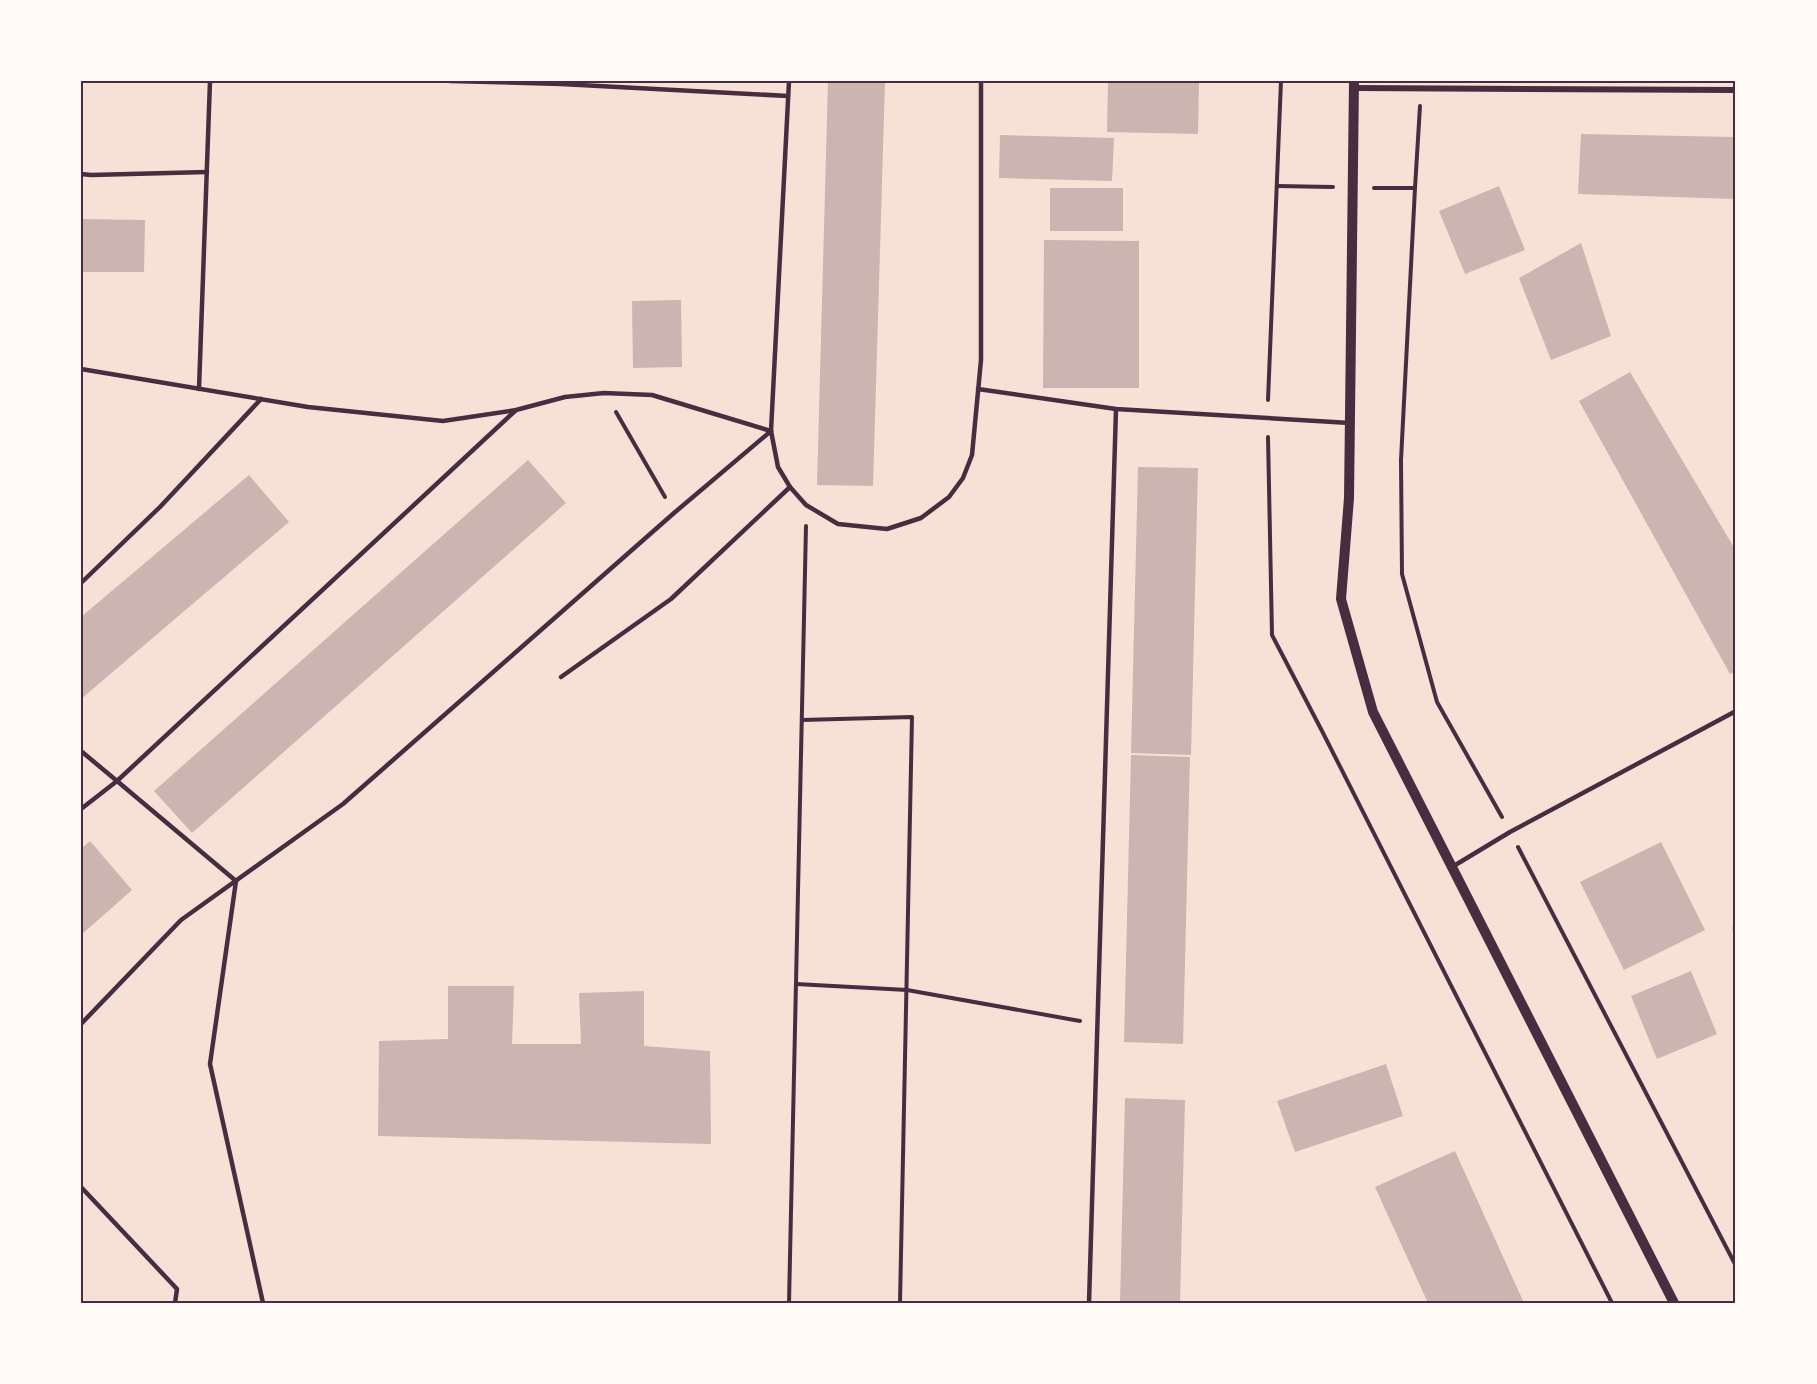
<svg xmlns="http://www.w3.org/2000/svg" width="1817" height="1384" viewBox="0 0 1817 1384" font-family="Montserrat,sans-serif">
	<rect width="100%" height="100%" fill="#f7e1d7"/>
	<g fill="#ccb4b1">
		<path d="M828,81H885L873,486L817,485Z"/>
		<path d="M1108,81H1199L1198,134L1107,132Z"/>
		<path d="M1581,134L1736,137V199L1578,194Z"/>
		<path d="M1000,135L1114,138L1112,181L999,178Z"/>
		<path d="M1499,186L1525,250L1465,274L1439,211Z"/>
		<rect x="1050" y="188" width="73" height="43"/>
		<path d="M81,219L145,220L144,272H81Z"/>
		<path d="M1044,240L1139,241V388H1043Z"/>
		<path d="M1581,243L1611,336L1551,360L1519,278Z"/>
		<path d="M681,300L682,367L633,368L632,301Z"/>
		<path d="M1630,372L1736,551V671L1730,674L1579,401Z"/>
		<path d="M528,460L566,503L192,833L154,791Z"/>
		<path d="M1138,467L1198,468L1191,755L1131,753Z"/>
		<path d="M249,475L289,522L81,699V617Z"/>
		<path d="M1131,755L1190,757L1183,1044L1124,1042Z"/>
		<path d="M90,841L132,890L81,935V849Z"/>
		<path d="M1661,842L1705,930L1624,970L1580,882Z"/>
		<path d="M1732,927L1736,928V945H1735Z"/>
		<path d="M1691,971L1717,1034L1657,1059L1631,996Z"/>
		<path d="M448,986H514L512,1044H581L579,993L644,991V1046L710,1051L711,1144L378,1136L379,1041L448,1039Z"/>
		<path d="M1386,1064L1403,1116L1295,1152L1277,1101Z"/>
		<path d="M1125,1098L1185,1100L1180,1303H1120Z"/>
		<path d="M1455,1151L1524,1303H1428L1375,1187Z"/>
	</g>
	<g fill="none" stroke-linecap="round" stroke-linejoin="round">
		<g stroke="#4a2c40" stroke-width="4">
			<path d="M1277,186L1333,187"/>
			<path d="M1374,188H1415L1420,106"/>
			<path d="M1415,188L1401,460L1402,574L1437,702L1502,817"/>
			<path d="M1268,400L1281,81"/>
			<path d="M616,412L665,497"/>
			<path d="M1268,437L1272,635L1322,731L1612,1303"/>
			<path d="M802,720L912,717L900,1303"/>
			<path d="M1518,847L1736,1266"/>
			<path d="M796,984L907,990L1080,1021"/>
			<path d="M789,1303L806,526"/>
		</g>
		<g stroke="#4a2c40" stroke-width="4.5">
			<path d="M450,81L561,84L788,96"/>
			<path d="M789,81L771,431L778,467L790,487L806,505L838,524L887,529L921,518L949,497L963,478L972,455L981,360V81"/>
			<path d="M81,174L91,175L207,172"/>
			<path d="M81,369L308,407L443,421L516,410L565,397L604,393L652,395L771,431"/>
			<path d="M199,389L210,81"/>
			<path d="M978,389L1116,409L1350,423"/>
			<path d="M81,583L160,507L261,399"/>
			<path d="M561,677L671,599L790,487"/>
			<path d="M81,751L117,781L81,809"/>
			<path d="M1452,867L1510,832L1736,711"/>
			<path d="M236,881L117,781L515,411"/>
			<path d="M236,881L210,1064L263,1303"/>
			<path d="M81,1024L181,920L343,804L674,513L771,431"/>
			<path d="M81,1187L177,1289L175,1303"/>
			<path d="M1089,1303L1116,409"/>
		</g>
		<path stroke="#4a2c40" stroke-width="6" d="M1354,88L1736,90"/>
		<path stroke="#4a2c40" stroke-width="10" d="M1354,81L1349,498L1341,599L1373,712L1674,1303"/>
	</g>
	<rect width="1817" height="1384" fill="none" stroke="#fffaf5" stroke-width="165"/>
	<rect x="82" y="82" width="1652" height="1220" fill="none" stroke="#4a2c40" stroke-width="2"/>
</svg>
